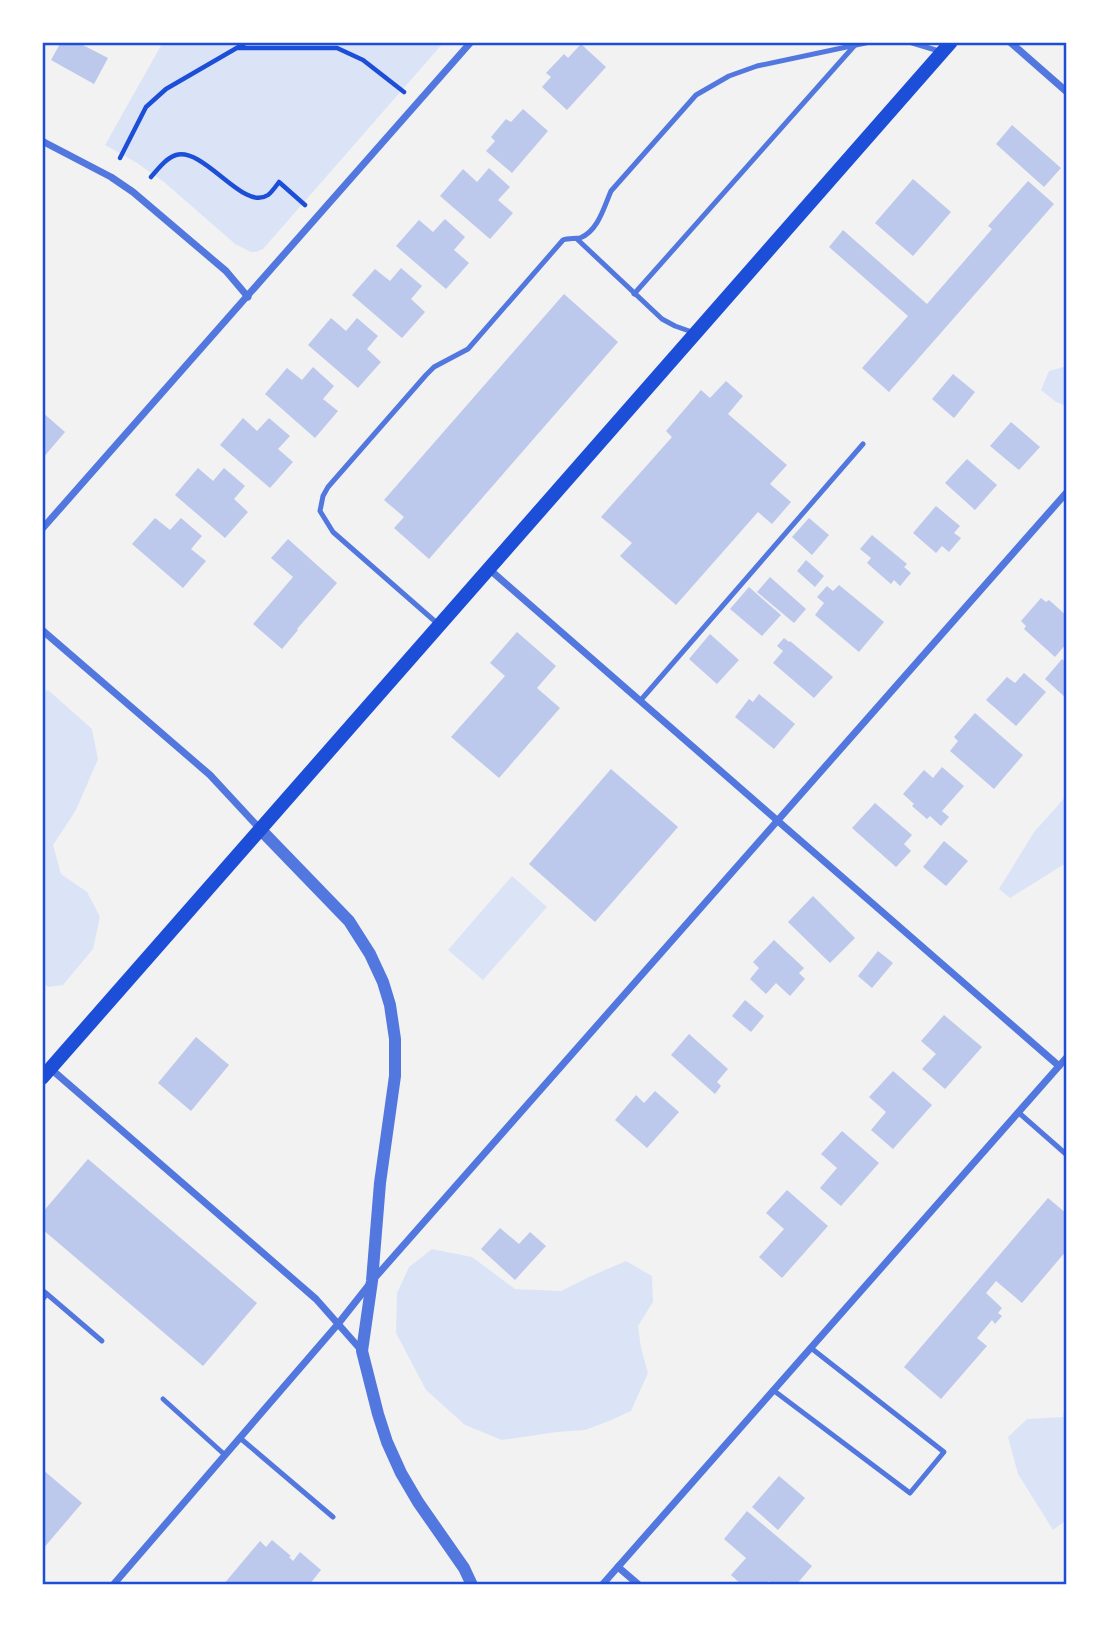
<svg xmlns="http://www.w3.org/2000/svg" width="1109" height="1627" viewBox="0 0 1109 1627" font-family="Manrope,sans-serif">
	<rect width="100%" height="100%" fill="#f2f2f2"/>
	<g fill="#dbe4f7">
		<path d="M163,42H444L263,249L256,252H251L235,244L164,182L137,163L105,145Z"/>
		<path d="M1067,366V406L1056,402L1041,390L1049,371Z"/>
		<path d="M48,690L92,729L98,759L76,810L53,845L61,874L87,892L100,917L93,949L63,985L48,987L42,981V693Z"/>
		<path d="M1067,795V865H1063L1010,898L999,889L1034,832Z"/>
		<path d="M512,876L547,907L483,980L448,950Z"/>
		<path d="M432,1249L472,1257L515,1289L561,1291L589,1277L626,1261L652,1276L653,1302L638,1326L641,1348L648,1373L631,1411L609,1421L585,1430L557,1432L502,1440L465,1425L426,1390L396,1333L397,1293L409,1267Z"/>
		<path d="M1067,1391V1520L1053,1530L1018,1474L1008,1437L1027,1419L1063,1417Z"/>
	</g>
	<g fill="#bdc9ec">
		<path d="M61,42H77L108,58L94,84L51,60Z"/>
		<path d="M581,44L606,67L567,110L542,87L551,77L546,73L564,54L568,58Z"/>
		<path d="M523,109L548,131L512,173L486,151L495,141L491,137L506,119L511,122Z"/>
		<path d="M1012,125L1061,168L1044,187L996,144Z"/>
		<path d="M489,168L510,187L498,200L513,213L490,239L440,196L463,169L477,182Z"/>
		<path d="M913,179L951,212L913,256L875,223Z"/>
		<path d="M1028,181L1054,204L889,392L862,368L908,316L829,247L843,230L927,304L992,229L988,226Z"/>
		<path d="M445,219L465,237L454,250L469,263L446,289L396,246L419,220L433,232Z"/>
		<path d="M401,268L422,286L411,299L425,312L402,338L352,295L375,269L390,281Z"/>
		<path d="M564,294L618,342L429,559L394,528L404,517L384,500Z"/>
		<path d="M331,318L346,331L357,318L378,336L367,349L381,362L358,388L308,345Z"/>
		<path d="M313,367L334,386L323,399L338,411L315,438L265,394L287,368L302,380Z"/>
		<path d="M953,374L975,392L954,418L932,399Z"/>
		<path d="M726,381L743,396L728,414L787,465L770,484L791,502L772,524L758,512L676,605L620,556L632,543L601,517L672,437L666,431L701,390L710,398Z"/>
		<path d="M42,412L65,432L42,459Z"/>
		<path d="M243,418L257,431L269,418L290,436L278,449L293,462L270,488L220,445Z"/>
		<path d="M1011,422L1040,447L1019,470L990,446Z"/>
		<path d="M967,459L997,485L975,510L945,483Z"/>
		<path d="M198,468L213,481L224,468L245,486L234,499L248,512L225,538L175,495Z"/>
		<path d="M936,506L960,526L954,533L961,538L949,552L942,546L936,553L913,533Z"/>
		<path d="M155,518L170,530L181,518L202,536L191,549L206,561L183,588L132,544Z"/>
		<path d="M809,518L829,535L812,555L792,537Z"/>
		<path d="M872,535L907,564L904,567L911,573L900,586L894,580L891,584L867,563L871,558L860,549Z"/>
		<path d="M288,539L337,583L297,629L298,630L282,649L253,624L293,577L271,558Z"/>
		<path d="M806,560L824,576L815,587L797,571Z"/>
		<path d="M770,577L806,609L794,623L757,592Z"/>
		<path d="M839,585L884,622L859,652L815,615L824,603L817,597L827,586L833,591Z"/>
		<path d="M749,587L781,615L762,636L730,609Z"/>
		<path d="M1041,598L1046,602L1049,600L1067,616V643L1055,657L1024,629L1026,626L1021,621Z"/>
		<path d="M517,632L556,666L537,688L560,708L499,778L451,737L505,676L490,663Z"/>
		<path d="M710,634L739,660L717,684L689,659Z"/>
		<path d="M784,638L789,642L790,641L833,677L814,698L773,663L783,651L777,646Z"/>
		<path d="M1062,659L1067,664V699L1045,679Z"/>
		<path d="M1024,673L1046,692L1016,726L986,700L1007,677L1015,683Z"/>
		<path d="M759,694L795,724L774,749L735,717L749,699L753,702Z"/>
		<path d="M975,713L1023,755L994,789L950,751L958,741L954,737Z"/>
		<path d="M942,767L964,786L942,811L949,817L941,826L930,816L927,819L912,806L914,804L903,794L924,770L933,778Z"/>
		<path d="M611,769L678,827L595,922L529,864Z"/>
		<path d="M875,803L912,835L904,844L911,851L896,867L852,828Z"/>
		<path d="M944,841L968,861L946,886L923,867Z"/>
		<path d="M813,896L855,938L830,963L788,922Z"/>
		<path d="M774,940L804,968L799,973L805,979L790,996L776,983L766,994L750,979L759,968L753,962Z"/>
		<path d="M878,951L893,963L872,988L858,976Z"/>
		<path d="M745,1000L764,1016L751,1032L732,1016Z"/>
		<path d="M944,1015L982,1047L945,1089L922,1069L936,1054L921,1041Z"/>
		<path d="M689,1034L728,1069L717,1082L721,1086L715,1094L671,1055Z"/>
		<path d="M196,1037L229,1065L191,1111L158,1083Z"/>
		<path d="M893,1071L932,1105L893,1149L871,1130L886,1112L869,1097Z"/>
		<path d="M655,1091L679,1112L647,1148L615,1120L636,1095L644,1103Z"/>
		<path d="M842,1131L879,1163L841,1206L820,1188L837,1168L821,1154Z"/>
		<path d="M88,1159L257,1303L203,1366L42,1229V1213Z"/>
		<path d="M787,1190L828,1226L782,1278L759,1257L784,1229L766,1213Z"/>
		<path d="M1048,1198L1067,1214V1250L1022,1303L996,1281L986,1293L1002,1308L998,1313L1002,1316L995,1324L992,1320L977,1338L987,1346L941,1399L904,1367Z"/>
		<path d="M500,1228L519,1244L530,1232L546,1246L515,1280L481,1249Z"/>
		<path d="M42,1469L82,1503L42,1550Z"/>
		<path d="M779,1476L805,1498L778,1530L752,1507Z"/>
		<path d="M747,1511L812,1566L796,1585H774L769,1581L765,1585H742L731,1575L746,1558L724,1539Z"/>
		<path d="M272,1540L291,1556L289,1557L293,1561L300,1552L321,1570L309,1585H223L260,1541L266,1547Z"/>
	</g>
	<g fill="none" stroke-linecap="round" stroke-linejoin="round">
		<g stroke="#1d4ed8" stroke-width="4.5">
			<path d="M238,48H337L363,60L404,92"/>
			<path d="M120,158L146,107L166,89L247,42"/>
			<path d="M151,177C158,169 166,158 176,155C205,147 243,212 268,195C272,192 276,186 279,182L305,205"/>
		</g>
		<g stroke="#5277de" stroke-width="5">
			<path d="M909,42L939,51"/>
			<path d="M577,239L662,319L675,326L692,332"/>
			<path d="M634,294L855,45"/>
			<path d="M438,624L333,532L320,511L323,496L328,487L426,375L434,367L468,349L563,240C568,238 574,239 580,238C598,231 604,207 611,191L696,95L729,76L757,66L870,42"/>
			<path d="M640,701L863,444"/>
			<path d="M1018,1112L1067,1155"/>
			<path d="M42,1290L47,1294L42,1300"/>
			<path d="M47,1294L102,1341"/>
			<path d="M773,1390L910,1493L944,1452L811,1348"/>
			<path d="M163,1399L225,1455"/>
			<path d="M240,1438L333,1517"/>
		</g>
		<g stroke="#5277de" stroke-width="7">
			<path d="M1010,42L1067,92"/>
			<path d="M42,141L111,177L133,192L226,271L248,297"/>
			<path d="M42,529L471,42"/>
			<path d="M489,569L1059,1066"/>
			<path d="M42,630L210,775L260,829"/>
			<path d="M51,1069L316,1299L362,1351"/>
			<path d="M618,1567L639,1585"/>
			<path d="M113,1585L338,1324L372,1281L1067,492"/>
			<path d="M602,1585L1067,1057"/>
		</g>
		<path stroke="#5277de" stroke-width="12" d="M260,829L349,921L370,954L383,982L390,1005L395,1039V1076L380,1183L372,1281L362,1351L378,1414L387,1442L401,1473L418,1502L464,1568L472,1585"/>
		<path stroke="#1d4ed8" stroke-width="14" d="M42,1078L951,42"/>
	</g>
	<rect width="1109" height="1627" fill="none" stroke="#ffffff" stroke-width="88"/>
	<rect x="44" y="44" width="1021" height="1539" fill="none" stroke="#1d4ed8" stroke-width="2.5"/>
</svg>
